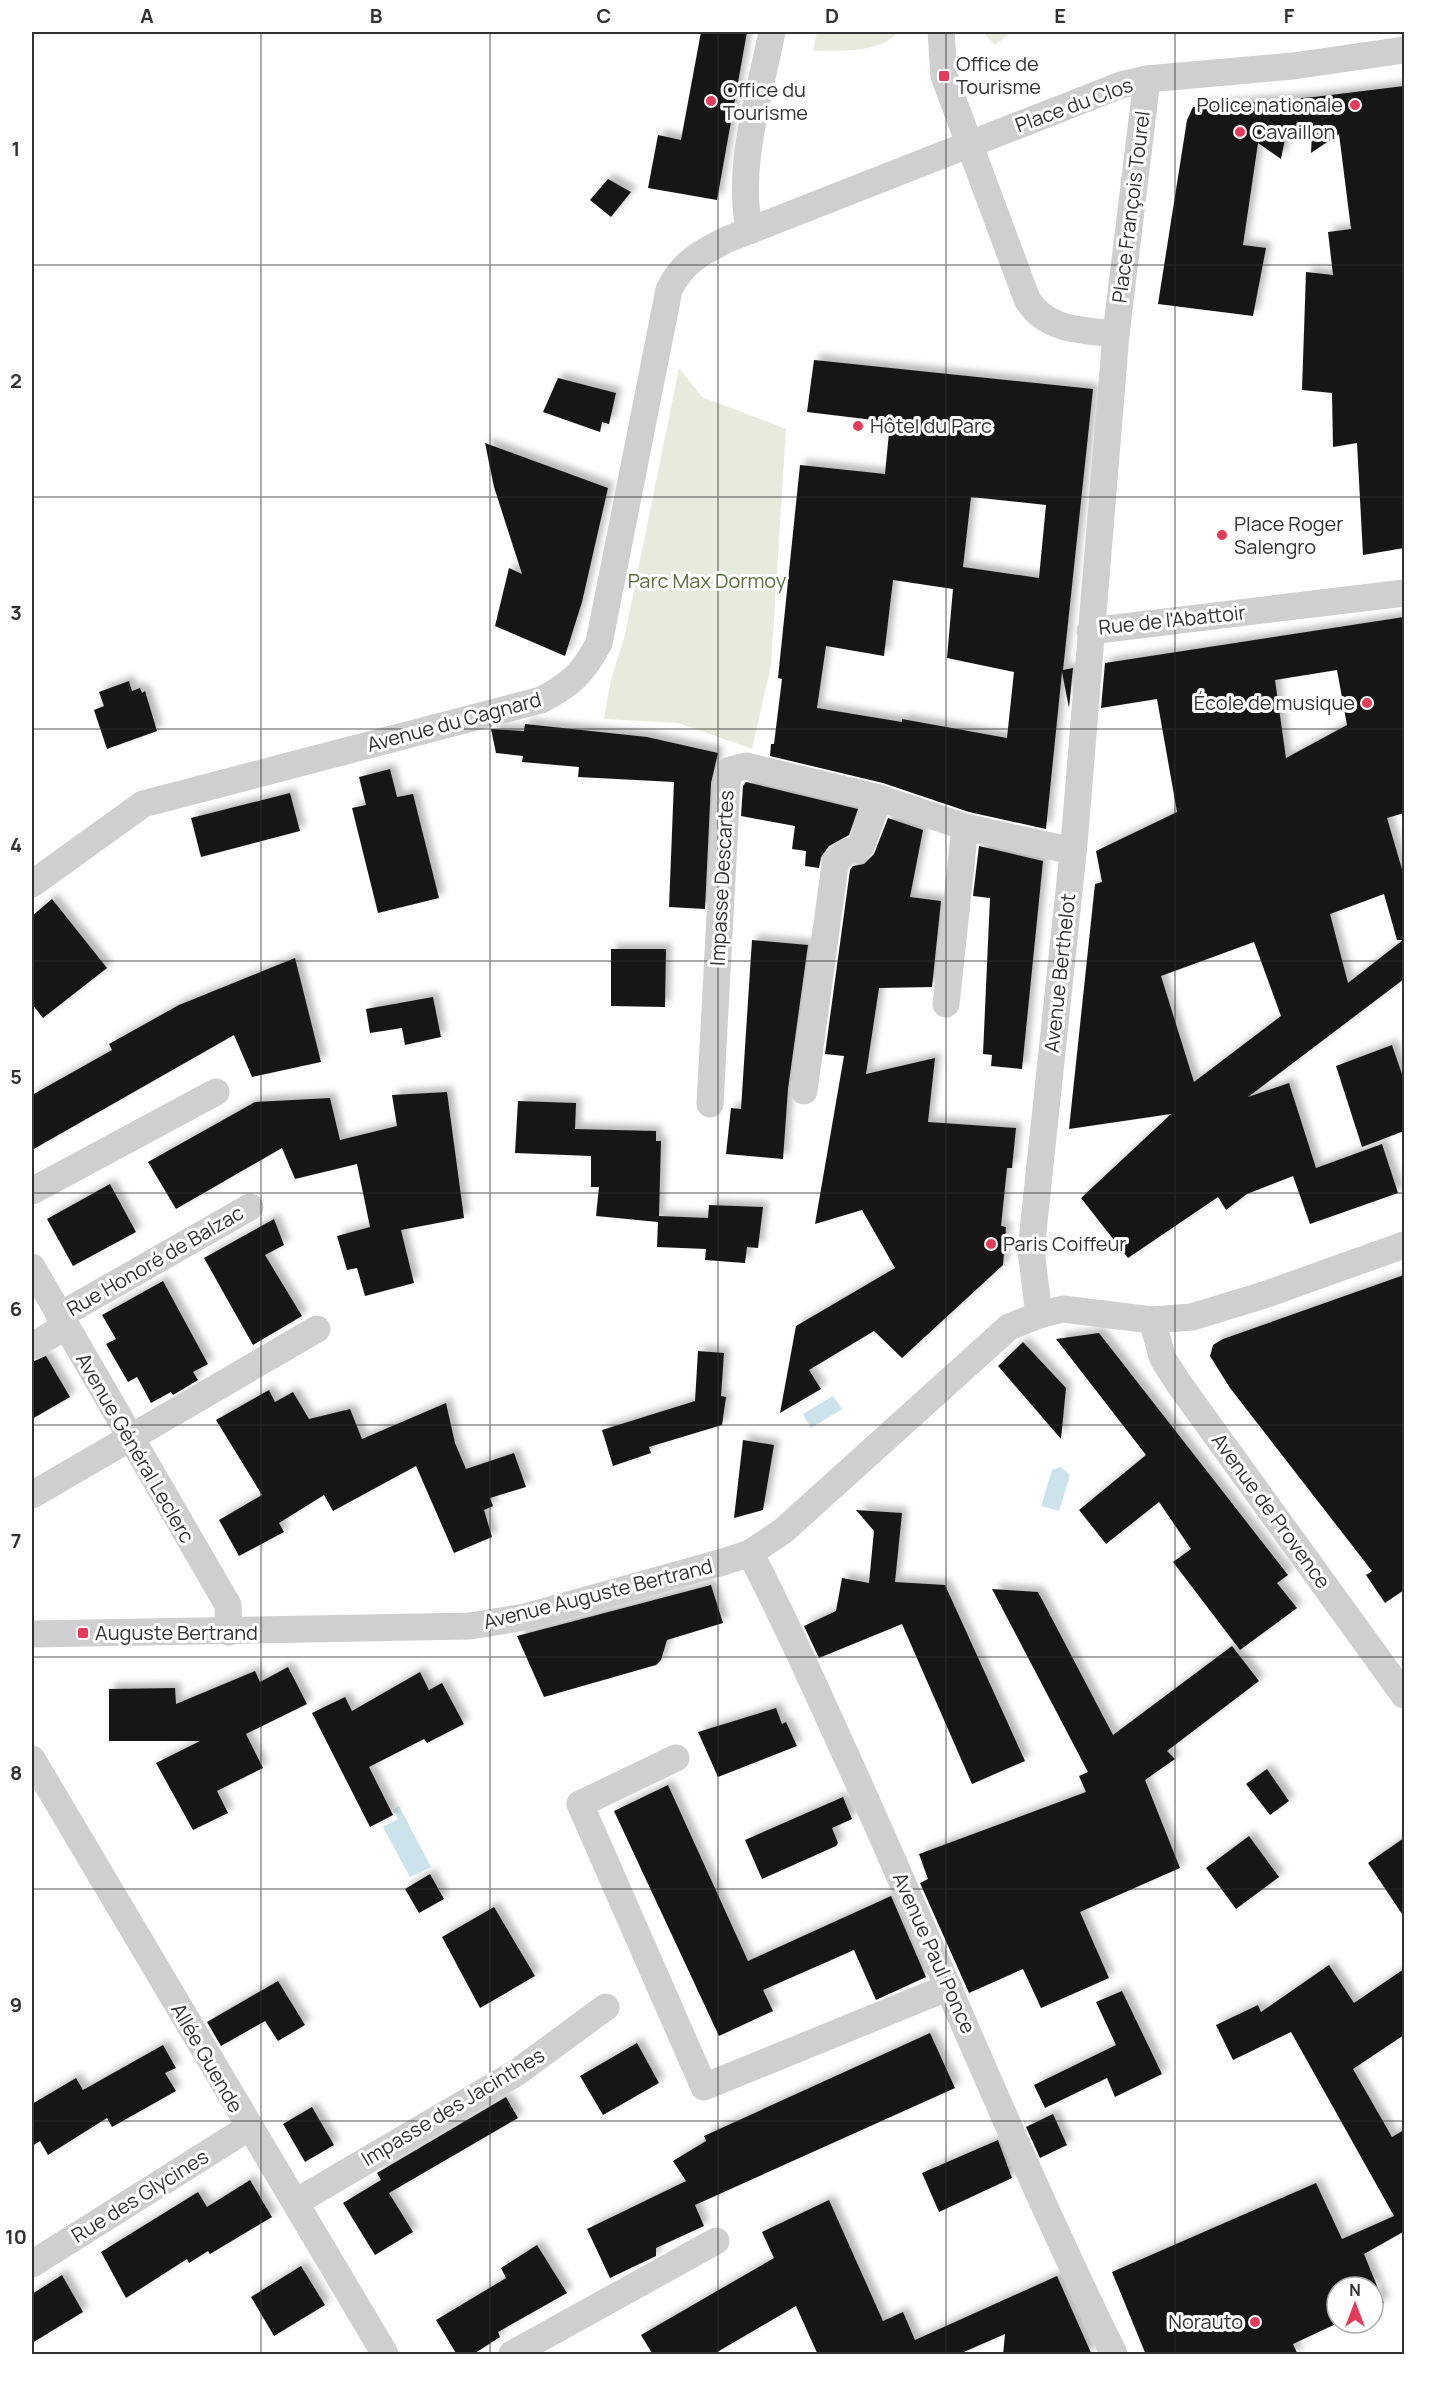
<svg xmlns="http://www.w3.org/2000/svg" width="1436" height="2386" viewBox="0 0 1436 2386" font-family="Manrope,sans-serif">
	<defs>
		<filter id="shadow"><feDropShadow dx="5.5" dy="-5.5" stdDeviation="3" flood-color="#0004"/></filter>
	</defs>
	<rect width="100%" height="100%" fill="#fff"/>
	<g fill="#e7ebde">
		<path d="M817,32H898C881,54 839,50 813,51Z"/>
		<path d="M983,32H1012L995,45Z"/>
		<path d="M679,368L702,397L786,429L771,665L752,749L679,723L604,719L611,680L625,635Z"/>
	</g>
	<g fill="#cce3eb">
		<path d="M833,1396L842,1409L811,1428L803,1414Z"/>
		<path d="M1061,1467L1070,1475L1059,1511L1041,1506L1052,1470Z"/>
		<path d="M399,1806L431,1867L410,1877L383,1827L398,1819L393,1810Z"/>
	</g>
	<g fill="#191919" fill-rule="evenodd" filter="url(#shadow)">
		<path d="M701,32H747L717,200L648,188L658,135L681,140Z"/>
		<path d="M1404,86V548L1363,555L1357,443L1333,447L1332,393L1302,390L1306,272L1333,275L1328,232L1351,229L1339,134L1311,153L1312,132L1287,129L1281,159L1258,143L1243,245L1266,248L1253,316L1158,304L1187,120L1193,107L1314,97Z"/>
		<path d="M608,179L631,192L611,217L590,200Z"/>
		<path d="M814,360L1093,389L1063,670L1073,668L1069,708L1062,672L1046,829L969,812L883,783L770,756L771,744H774L782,679L778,678L800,465L885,474L890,422L807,412ZM971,497L1046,505L1039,578L963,567ZM893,580L953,589L947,658L1014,672L1007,738L902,719V722L817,708L826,646L884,656Z"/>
		<path d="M558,378L616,393L609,424L602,422L600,432L543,412Z"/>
		<path d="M485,443L608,488L582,602L565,656L495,626L509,568L522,574L494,487Z"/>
		<path d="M1404,617V813L1387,818L1404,876V979L1248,1097L1289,1083L1316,1168L1382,1144L1398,1193L1310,1224L1293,1176L1247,1194L1226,1210L1218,1197L1128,1258L1081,1198L1171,1114L1069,1129L1095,884L1102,882L1096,851L1177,812L1157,699L1101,708L1105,663ZM1337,670L1347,725L1286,758L1275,680ZM1384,894L1397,940H1403L1348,983L1330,914ZM1254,942L1281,1016L1194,1082L1161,976Z"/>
		<path d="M129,681L132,691L140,688L142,693L145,691L157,731L107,749L94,710L104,706L99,692Z"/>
		<path d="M525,724L647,737L718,753L711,783L705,909L669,907L674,782L578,777L579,767L522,762L523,756L496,753L491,729L524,731Z"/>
		<path d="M390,769L397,797L413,794L439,898L378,913L352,808L366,805L359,777Z"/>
		<path d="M746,782L858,809L849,835L829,846L821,857L819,868L805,866L806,851L792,849L795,826L741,816L743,786Z"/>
		<path d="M290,793L300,831L201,857L191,818Z"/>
		<path d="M888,818L923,830L910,897L941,901L932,987L879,988L866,1074L935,1058L928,1122L1016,1128L1012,1168H1007L1001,1226L1006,1227L1003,1265L902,1358L874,1331L809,1370L821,1389L780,1413L796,1326L895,1268L862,1210L815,1224L844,1056L825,1054L850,870L853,866L864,864L874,854Z"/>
		<path d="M979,846L1043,861L1022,1069L991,1066L992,1055L983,1054L990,898L973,896Z"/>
		<path d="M52,899L107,968L43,1018L32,1004V916Z"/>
		<path d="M752,940L808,945L788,1089L783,1159L726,1154L731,1108L741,1109Z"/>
		<path d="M611,949H666L665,1007L611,1006Z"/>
		<path d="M295,958L321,1062L252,1077L234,1035L32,1150V1095L112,1050L109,1044L179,1005Z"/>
		<path d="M433,997L441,1037L405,1045L402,1028L370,1033L366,1009Z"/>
		<path d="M1392,1045L1404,1080V1131L1362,1147L1336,1066Z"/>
		<path d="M447,1092L464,1218L401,1230L414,1283L365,1296L357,1268L347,1270L337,1236L370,1227L357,1164L295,1179L282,1148L176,1209L148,1162L255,1102L330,1098L340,1140L397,1126L392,1095Z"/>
		<path d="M518,1101L576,1103L575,1129L656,1131V1141H661L659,1216L708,1218L709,1205L763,1207L758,1248L747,1247L745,1263L705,1260L706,1249L657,1247L658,1222L596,1216L599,1187H591V1156L515,1153Z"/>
		<path d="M110,1184L136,1232L73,1266L47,1219Z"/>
		<path d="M274,1219L284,1245L265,1255L302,1316L253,1345L204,1258Z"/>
		<path d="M1404,1275V1590L1385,1603L1366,1575L1372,1571L1230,1388L1210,1356L1213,1345L1223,1339Z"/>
		<path d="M163,1281L208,1364L193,1372L198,1380L173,1395L171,1392L151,1403L137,1377L128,1382L106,1344L116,1339L102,1315Z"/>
		<path d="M1099,1333L1288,1575L1277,1583L1297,1608L1240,1650L1173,1562L1191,1549L1159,1502L1106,1544L1079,1510L1146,1455L1056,1339Z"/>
		<path d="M1023,1342L1066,1388L1061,1439L998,1366Z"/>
		<path d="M698,1351L724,1353L721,1396L726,1397L722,1425L649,1447L651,1453L613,1466L602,1430L695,1401Z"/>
		<path d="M46,1356L70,1397L32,1419V1362Z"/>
		<path d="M269,1390L275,1402L293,1392L309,1419L350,1409L362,1439L446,1403L455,1443L466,1469L514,1453L526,1487L490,1498L493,1506L484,1510L492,1537L454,1553L416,1466L333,1511L324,1495L279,1523L284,1532L239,1556L219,1520L262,1495L216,1420Z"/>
		<path d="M743,1440L774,1445L763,1510L734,1518Z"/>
		<path d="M856,1510L902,1513L895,1582L945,1585L1025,1761L972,1784L902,1624L819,1658L804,1626L836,1611L842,1578L869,1583L874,1531Z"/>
		<path d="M711,1585L723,1623L667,1640L661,1660L656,1665L544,1697L517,1636Z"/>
		<path d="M992,1589L1038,1592L1113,1735L1232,1646L1259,1681L1167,1751L1175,1759L1145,1780L1180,1868L1080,1912L1109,1978L1041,2008L1023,1969L969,1993L920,1883L928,1879L919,1854L1086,1792L1079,1776L1088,1772Z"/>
		<path d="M288,1667L307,1704L246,1734L263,1768L217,1791L228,1813L193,1830L156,1763L200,1741H109V1689L175,1688L176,1704L255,1671L260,1682Z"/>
		<path d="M420,1672L429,1690L442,1683L464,1724L427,1743L424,1739L369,1767L393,1815L370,1827L312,1713L345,1697L352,1711Z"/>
		<path d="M776,1708L782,1724L786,1722L797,1746L718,1777L698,1732Z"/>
		<path d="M1267,1769L1289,1801L1270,1815L1246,1784Z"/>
		<path d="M668,1785L748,1961L891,1896L926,1977L876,2000L854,1950L763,1990L773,2011L719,2036L614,1811Z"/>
		<path d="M843,1797L852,1819L832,1828L838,1843L836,1846L762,1879L745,1840Z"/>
		<path d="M1249,1836L1279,1877L1236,1909L1206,1868Z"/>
		<path d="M1404,1838V1917L1368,1863Z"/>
		<path d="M430,1874L444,1899L419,1913L405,1889Z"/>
		<path d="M494,1907L535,1976L480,2008L442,1937Z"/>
		<path d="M1329,1965L1354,2003L1404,1969V2035L1353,2069L1392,2137L1404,2130V2234L1403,2232L1364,2254L1384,2303L1373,2308V2287H1337L1338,2323L1293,2344L1298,2355H1146L1112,2272L1316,2183L1342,2239L1394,2216L1291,2032L1233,2060L1216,2025L1258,2005L1261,2012Z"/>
		<path d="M278,1981L305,2025L278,2041L265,2021L221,2046L207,2022Z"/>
		<path d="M1122,1991L1162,2074L1115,2097L1107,2078L1045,2108L1034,2085L1116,2045L1096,2002Z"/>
		<path d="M930,2033L955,2088L695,2205L704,2226L656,2248V2256L610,2278L587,2229L686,2181L673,2161L706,2141L704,2136Z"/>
		<path d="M637,2043L659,2083L603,2115L580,2076Z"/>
		<path d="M163,2045L176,2068L165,2073L176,2091L112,2127L107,2118L48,2155L40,2141L32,2146V2104L76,2078L83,2090Z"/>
		<path d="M506,2097L518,2118L389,2193L413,2232L375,2255L343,2203L381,2180L377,2173Z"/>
		<path d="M312,2107L334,2145L305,2162L283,2124Z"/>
		<path d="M1053,2114L1067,2145L1040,2158L1026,2127Z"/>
		<path d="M998,2140L1012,2178L939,2212L922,2173Z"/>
		<path d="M250,2180L272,2217L210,2254L208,2251L189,2263L187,2259L126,2298L101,2252L198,2192L207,2207Z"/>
		<path d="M829,2200L883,2321L903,2312L915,2340L1057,2276L1092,2355H1003L1005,2334L957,2355H818L796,2306L712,2355H653L641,2335L774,2258L762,2232Z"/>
		<path d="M537,2245L567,2293L498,2332L500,2337L472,2355H457L436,2320L506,2278L501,2268Z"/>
		<path d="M301,2266L325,2305L274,2336L251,2297Z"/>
		<path d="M62,2275L83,2312L32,2343V2294Z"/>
	</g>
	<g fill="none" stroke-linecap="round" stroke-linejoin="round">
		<g stroke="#cfcfcf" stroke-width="27">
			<path d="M941,32L944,76L1027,299C1046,331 1082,330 1116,334"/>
			<path d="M750,231C735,170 760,93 772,32"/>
			<path d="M1090,631L1404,593"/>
			<path d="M32,884L143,804L541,700C572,684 583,673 599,643L669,290C682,262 702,252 728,239L1121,85L1147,79L1293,66L1404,50"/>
			<path d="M946,1004L965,827"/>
			<path d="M804,1091L835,865C841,855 845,850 857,850L862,844L879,798"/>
			<path d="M710,1104L727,784L730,770L746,766L879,798L965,827L1073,851"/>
			<path d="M32,1191L216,1092"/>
			<path d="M32,1267L228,1605L229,1632"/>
			<path d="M1039,1315L1031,1250L1074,844L1116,334L1147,79"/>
			<path d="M59,1316L250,1207"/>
			<path d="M1152,1320L1163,1359L1179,1384L1404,1695"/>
			<path d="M32,1346L65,1327"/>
			<path d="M32,1495L317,1329"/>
			<path d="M750,1553C786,1621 817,1692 849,1762C938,1959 1019,2160 1114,2354"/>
			<path d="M32,1634L470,1626L525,1617L723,1562L750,1553L783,1531L1009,1327L1039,1315L1063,1309L1152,1320L1192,1317L1264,1295L1404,1245"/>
			<path d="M676,1758L580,1804L704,2087L949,1987"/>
			<path d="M32,1759L385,2354"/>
			<path d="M296,2202L516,2073L606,2007"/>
			<path d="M32,2264L248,2128"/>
			<path d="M512,2354L716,2241"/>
		</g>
	</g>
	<path fill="none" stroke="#323232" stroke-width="1.5" stroke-opacity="0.55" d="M261,32V2354M490,32V2354M718,32V2354M946,32V2354M1175,32V2354M32,265H1404M32,497H1404M32,729H1404M32,961H1404M32,1193H1404M32,1425H1404M32,1657H1404M32,1889H1404M32,2121H1404"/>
	<g fill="#e33b59" stroke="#fff" stroke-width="2">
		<rect x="938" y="70" width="12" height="12" rx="3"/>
		<circle cx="711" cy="101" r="6"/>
		<circle cx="1355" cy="105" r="6"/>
		<circle cx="1240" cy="132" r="6"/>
		<circle cx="858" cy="426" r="6"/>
		<circle cx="1222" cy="535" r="6"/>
		<circle cx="1367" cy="703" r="6"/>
		<circle cx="991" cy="1244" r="6"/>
		<rect x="77" y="1627" width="12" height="12" rx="3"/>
		<circle cx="1255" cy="2322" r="6"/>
	</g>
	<g text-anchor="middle" stroke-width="6" stroke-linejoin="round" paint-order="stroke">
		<g font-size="20" fill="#323232" stroke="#fff" text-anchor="start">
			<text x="956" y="71">Office de<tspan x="956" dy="23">Tourisme</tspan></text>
			<text x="723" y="97">Office du<tspan x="723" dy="23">Tourisme</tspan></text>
			<text x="1343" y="112" text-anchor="end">Police nationale</text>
			<text x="1252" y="139">Cavaillon</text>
			<text x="870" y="433">Hôtel du Parc</text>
			<text x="1234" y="531">Place Roger<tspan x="1234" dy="23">Salengro</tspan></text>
			<text x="1355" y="710" text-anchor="end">École de musique</text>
			<text x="1003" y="1251">Paris Coiffeur</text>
			<text x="95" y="1640">Auguste Bertrand</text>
			<text x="1243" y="2329" text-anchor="end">Norauto</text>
		</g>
		<g font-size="20" fill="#323232" stroke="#fff">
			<text transform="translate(1074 105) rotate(-20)" y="7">Place du Clos</text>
			<text transform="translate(1131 207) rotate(-83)" y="7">Place François Tourel</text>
			<text transform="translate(1172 620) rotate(-6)" y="7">Rue de l'Abattoir</text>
			<text transform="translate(454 722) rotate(-15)" y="7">Avenue du Cagnard</text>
			<text transform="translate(722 878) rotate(-87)" y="7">Impasse Descartes</text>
			<text transform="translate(1060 973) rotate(-84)" y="7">Avenue Berthelot</text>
			<text transform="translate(155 1261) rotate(-30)" y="7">Rue Honoré de Balzac</text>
			<text transform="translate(135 1448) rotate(60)" y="7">Avenue Général Leclerc</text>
			<text transform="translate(1271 1511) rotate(54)" y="7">Avenue de Provence</text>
			<text transform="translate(598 1594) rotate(-14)" y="7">Avenue Auguste Bertrand</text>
			<text transform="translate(934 1953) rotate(66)" y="7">Avenue Paul Ponce</text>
			<text transform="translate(207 2058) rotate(60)" y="7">Allée Guende</text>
			<text transform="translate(453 2107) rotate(-31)" y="7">Impasse des Jacinthes</text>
			<text transform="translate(140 2196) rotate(-32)" y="7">Rue des Glycines</text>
		</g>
		<g font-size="20" fill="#5a6f3f" stroke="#fff">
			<text x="707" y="588">Parc Max Dormoy</text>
		</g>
	</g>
	<rect width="1436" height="2386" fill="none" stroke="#ffffff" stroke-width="66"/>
	<g transform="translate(1355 2305)"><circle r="28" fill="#ffffff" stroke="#adadad" stroke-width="1.5"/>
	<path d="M0-4.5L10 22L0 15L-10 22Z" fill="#e33b59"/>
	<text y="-9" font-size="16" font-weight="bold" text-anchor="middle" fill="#323232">N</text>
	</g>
	<rect x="33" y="33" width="1370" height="2320" fill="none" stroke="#323232" stroke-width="2"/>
	<g font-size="20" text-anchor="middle" font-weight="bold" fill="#323232">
		<text x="147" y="23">A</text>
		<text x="376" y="23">B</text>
		<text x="604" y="23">C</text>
		<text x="832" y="23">D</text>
		<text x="1060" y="23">E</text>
		<text x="1289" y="23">F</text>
		<text x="16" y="156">1</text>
		<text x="16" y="388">2</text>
		<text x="16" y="620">3</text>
		<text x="16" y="852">4</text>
		<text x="16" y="1084">5</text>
		<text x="16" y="1316">6</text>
		<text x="16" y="1548">7</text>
		<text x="16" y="1780">8</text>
		<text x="16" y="2012">9</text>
		<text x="16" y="2244">10</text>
	</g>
</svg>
